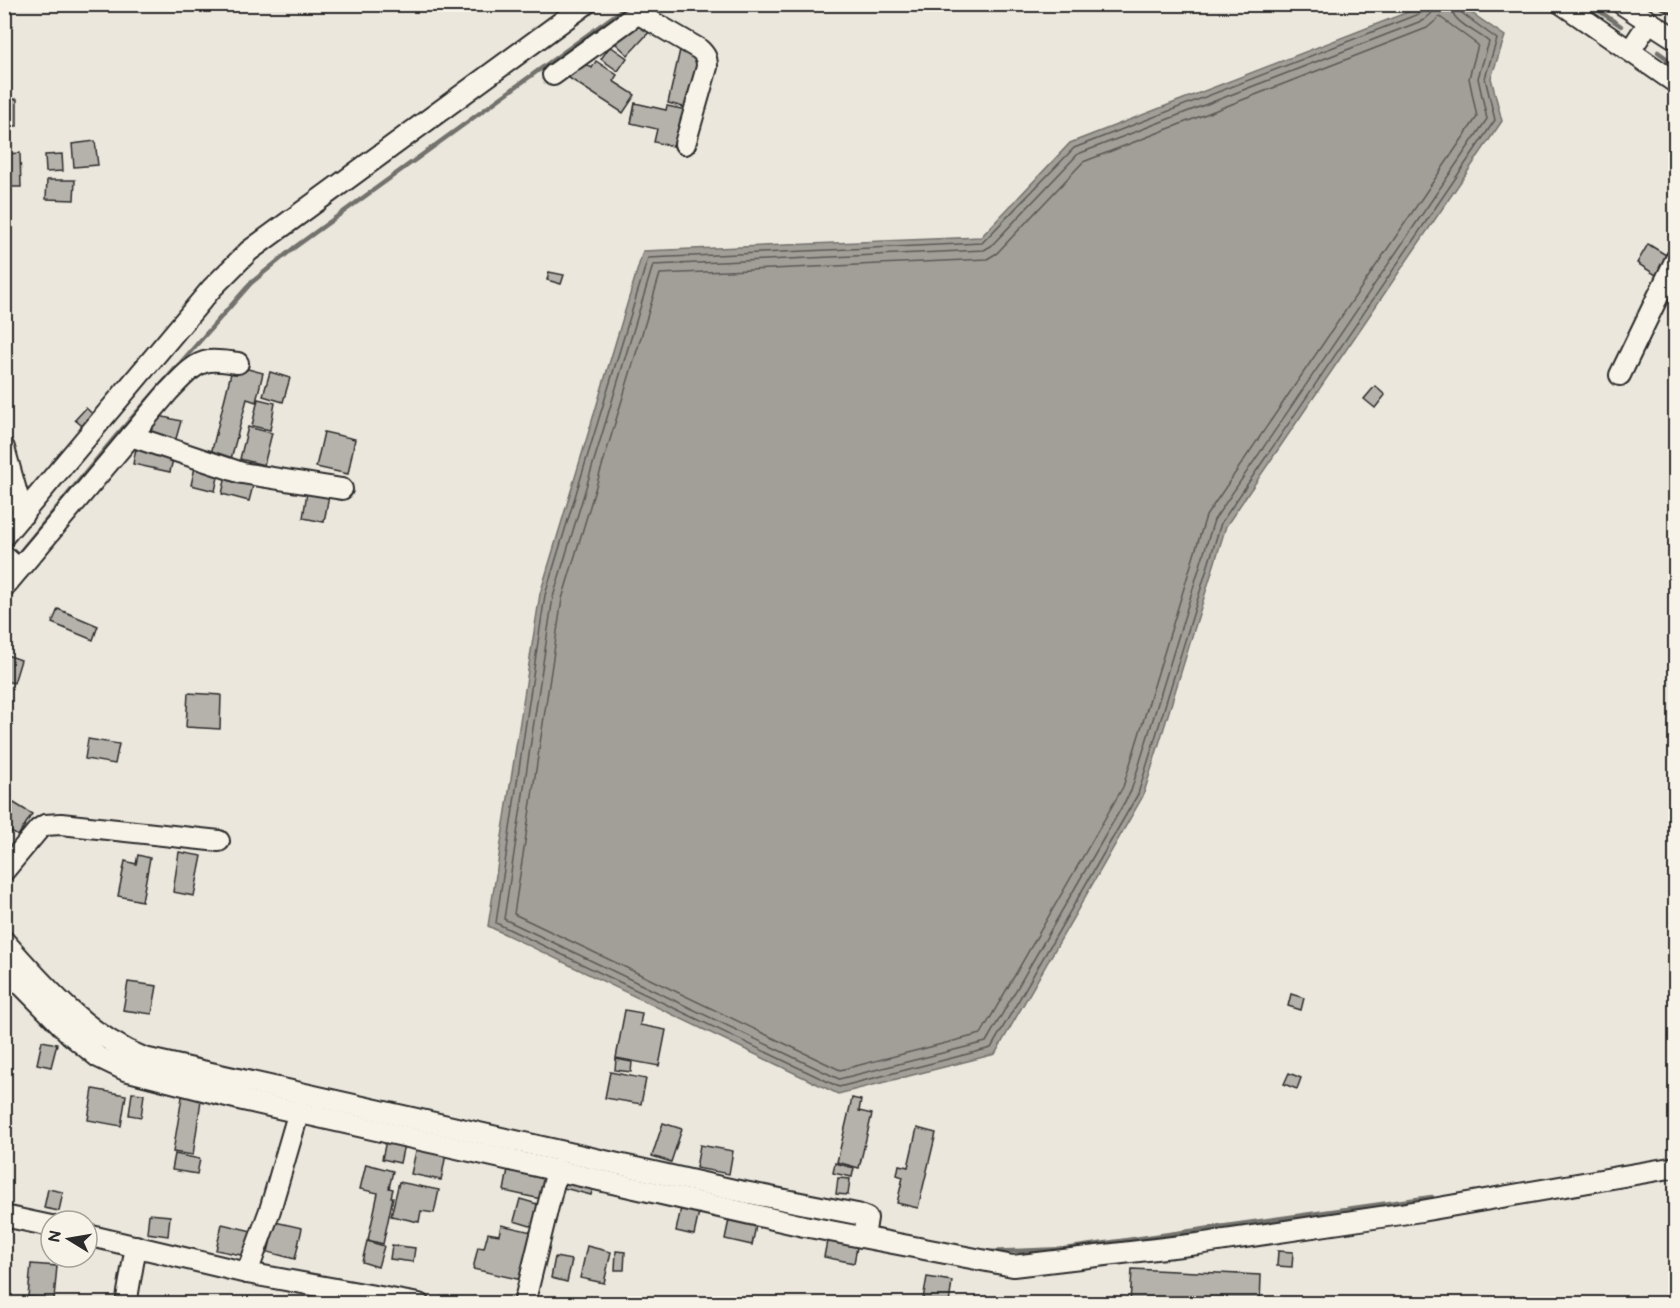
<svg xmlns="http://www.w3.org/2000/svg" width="1680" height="1308" viewBox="0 0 1680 1308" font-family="'Balsamiq Sans',sans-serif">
	<rect width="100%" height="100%" fill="#ebe7dd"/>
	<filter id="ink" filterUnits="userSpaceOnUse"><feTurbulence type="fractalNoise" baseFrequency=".0167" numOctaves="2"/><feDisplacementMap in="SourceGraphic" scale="12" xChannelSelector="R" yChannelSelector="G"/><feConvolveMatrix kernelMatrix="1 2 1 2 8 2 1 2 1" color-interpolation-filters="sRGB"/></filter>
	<g filter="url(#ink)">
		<path fill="#a29f98" stroke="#72716c" stroke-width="1.5" d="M1426,5H1460L1505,36L1491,78L1502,121L1226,526L1143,796L995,1054L838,1094L488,926L540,594L643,251L981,237L1070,143Z"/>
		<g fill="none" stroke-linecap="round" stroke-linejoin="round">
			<g stroke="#5b5957" stroke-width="1.5">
				<path d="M1425,4V9L1421,13L1074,148L982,243L648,258L545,595L496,923L839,1087L991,1048L1138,794L1221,523L1495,120L1485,78L1497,39L1459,11L1457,4"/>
				<path d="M1433,4L1431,14L1424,20L1078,154L991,246L984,250L653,265L553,597L504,919L839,1079L986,1042L1131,791L1214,520L1487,119L1478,78L1489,42C1477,31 1451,23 1450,4"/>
				<path d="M1440,17L1478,45L1469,78L1477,117L1206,516L1123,787L981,1034L840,1070L514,914L562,599L660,274L987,259L997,253L1083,162L1427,28Z"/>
			</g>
			<g stroke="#72716c" stroke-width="4.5">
				<path d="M1589,4L1621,26"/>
				<path d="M1658,52L1676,65"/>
				<path d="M16,557L116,436L251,283L295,247L630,4"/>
				<path d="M654,1182L690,1190"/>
				<path d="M748,1203L858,1226"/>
				<path d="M876,1230L891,1233"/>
				<path d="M987,1252L1064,1249L1432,1197"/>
			</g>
		</g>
		<g fill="#b5b2ab" stroke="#2b2b2b" stroke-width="1.5">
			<path d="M1512,4H1528L1524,11Z"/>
			<path d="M1651,4H1676V15Z"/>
			<path d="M640,16L653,28L628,55L615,43Z"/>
			<path d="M610,46L627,58L618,71L601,59Z"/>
			<path d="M680,50L700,55L687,108L668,103Z"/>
			<path d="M577,59L592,68L596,61L617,75L613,81L635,95L623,113L566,76Z"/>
			<path d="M17,99V126H4V100Z"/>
			<path d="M635,103L666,110L667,106L686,110L678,147L654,142L657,129L631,123Z"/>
			<path d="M95,141L98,165L74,167L72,144Z"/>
			<path d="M20,153L21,187H4V154Z"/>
			<path d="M62,154L63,171L46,172L45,155Z"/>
			<path d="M47,180H75L74,200L46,199Z"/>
			<path d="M1648,244L1671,258L1659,277L1637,263Z"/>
			<path d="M549,272L564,275L561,284L547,280Z"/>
			<path d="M233,365L263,373L256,402L247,399L231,459L211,454Z"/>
			<path d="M270,372L290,378L283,402L263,396Z"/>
			<path d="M1375,386L1385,395L1375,408L1364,399Z"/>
			<path d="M258,399L275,403L270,430L252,426Z"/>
			<path d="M86,408L96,417L86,429L75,420Z"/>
			<path d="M155,415L181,421L175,442L150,436Z"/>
			<path d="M248,427L272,433L264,465L240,459Z"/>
			<path d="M324,432L355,439L348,474L316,467Z"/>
			<path d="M137,443L175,451L170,472L133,464Z"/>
			<path d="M196,463L220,468L215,491L191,485Z"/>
			<path d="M227,471L255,478L249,501L222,494Z"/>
			<path d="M308,486L330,490L324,522L303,518Z"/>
			<path d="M58,609L98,626L93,640L52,623Z"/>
			<path d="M4,654L21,660L14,683L4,681Z"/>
			<path d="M188,693L221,695L220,729L186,727Z"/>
			<path d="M88,739L119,744L115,764L85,759Z"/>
			<path d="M9,800L32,814L18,836L4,828V808Z"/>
			<path d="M179,852L202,856L194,896L173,892Z"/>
			<path d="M138,855L150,858L142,901L118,896L125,861L136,864Z"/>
			<path d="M128,982L157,986L152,1014L123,1010Z"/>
			<path d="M1291,994L1304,998L1301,1010L1288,1006Z"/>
			<path d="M625,1010L642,1013L640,1025L666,1030L659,1066L616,1058Z"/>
			<path d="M42,1041L57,1044L51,1067L37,1064Z"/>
			<path d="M616,1059L632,1062L631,1072L615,1070Z"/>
			<path d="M610,1072L646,1079L641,1104L605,1098Z"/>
			<path d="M1289,1073L1301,1078L1297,1089L1284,1084Z"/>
			<path d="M93,1089L126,1095L121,1126L88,1120Z"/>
			<path d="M183,1091L202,1093L193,1155L173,1152Z"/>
			<path d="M132,1093L144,1094L141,1117L129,1115Z"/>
			<path d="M852,1098L861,1100L859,1111L872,1114L859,1168L837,1162Z"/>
			<path d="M663,1123L682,1129L671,1162L652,1156Z"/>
			<path d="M917,1128L936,1133L918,1208L897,1203L903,1177L897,1175L899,1165L908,1167Z"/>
			<path d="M387,1136L405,1140L400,1163L382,1159Z"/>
			<path d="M418,1142L447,1149L441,1180L411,1174Z"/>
			<path d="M700,1145L733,1151L729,1174L696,1168Z"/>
			<path d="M175,1154L200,1159L197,1174L172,1170Z"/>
			<path d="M835,1163L854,1168L852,1177L833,1173Z"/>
			<path d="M366,1164L393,1171L389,1188L393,1189L391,1197H393L383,1244L368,1240L378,1193L360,1189Z"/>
			<path d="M508,1169L551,1179L546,1200L504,1191Z"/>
			<path d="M563,1175L594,1183L591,1195L560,1187Z"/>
			<path d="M838,1178L850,1179L848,1195L836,1194Z"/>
			<path d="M399,1182L439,1190L434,1213L421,1211L419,1222L391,1216Z"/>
			<path d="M48,1189L63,1192L59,1211L44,1208Z"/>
			<path d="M520,1199L544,1206L537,1228L514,1221Z"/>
			<path d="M683,1199L701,1203L694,1235L676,1231Z"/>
			<path d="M731,1210L758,1216L752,1245L725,1239Z"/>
			<path d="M149,1214L170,1216L168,1236L147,1233Z"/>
			<path d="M275,1222L302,1228L295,1259L268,1252Z"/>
			<path d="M222,1224L252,1231L246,1256L216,1250Z"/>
			<path d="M501,1225L536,1233L526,1281L473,1269L478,1247L484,1248L488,1233L499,1235Z"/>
			<path d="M828,1236L858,1242L854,1263L824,1257Z"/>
			<path d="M367,1241L384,1246L378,1267L362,1262Z"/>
			<path d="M392,1245L415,1248L413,1262L390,1259Z"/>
			<path d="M587,1246L611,1252L604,1283L580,1278Z"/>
			<path d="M616,1251L625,1252L624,1270H615Z"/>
			<path d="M1278,1251L1293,1252L1292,1267L1277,1266Z"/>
			<path d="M555,1257L572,1260L567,1282L551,1278Z"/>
			<path d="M31,1264L57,1266L54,1299L28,1297Z"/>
			<path d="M1132,1269L1261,1275L1260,1304H1130Z"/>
			<path d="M927,1277L952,1281L949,1304H922Z"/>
			<path d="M25,1298L50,1302V1304H24Z"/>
		</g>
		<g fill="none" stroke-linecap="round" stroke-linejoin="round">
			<g stroke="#2b2b2b" stroke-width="24">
				<g id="minor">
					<path d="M1562,4L1676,83"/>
					<path d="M1622,4L1676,39"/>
					<path d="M639,14L699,49C706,55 707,59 707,67L685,144"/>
					<path d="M1630,51L1649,22"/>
					<path d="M553,75L651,4"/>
					<path d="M1620,375L1676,259"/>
					<path d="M131,436L242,473L342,489"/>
					<path d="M4,448L23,515"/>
					<path d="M4,536L212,288L249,251L586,4"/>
					<path d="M4,556L19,569"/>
					<path d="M4,587L168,392C179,381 193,363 209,361C218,360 229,362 238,363"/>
					<path d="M4,871L39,829L45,825L61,824L219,841"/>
					<path d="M4,941C45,987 86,1035 144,1058L734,1190L857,1214L867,1218L864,1237"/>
					<path d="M4,967L71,1035L98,1057L125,1070L243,1100L804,1226L1013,1266L1198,1244L1421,1211L1676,1167"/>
					<path d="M4,1216L51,1226"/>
					<path d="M87,1235L247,1273L419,1304"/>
					<path d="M247,1273L270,1210L299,1111"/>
					<path d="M126,1304L136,1246"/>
					<path d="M524,1304L557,1170"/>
				</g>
			</g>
			<use href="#minor" stroke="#f7f3e8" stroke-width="20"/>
		</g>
	</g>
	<rect width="1680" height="1308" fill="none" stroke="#f7f3e8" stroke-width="24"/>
	<rect x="12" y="12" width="1656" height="1284" fill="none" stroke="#2b2b2b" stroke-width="2" filter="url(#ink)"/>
	<g transform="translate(69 1239) rotate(281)"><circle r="28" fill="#f7f3e8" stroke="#a5a39c" stroke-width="1.5"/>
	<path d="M0-4.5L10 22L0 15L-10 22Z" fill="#2b2b2b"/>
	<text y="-9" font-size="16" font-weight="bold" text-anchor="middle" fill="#2b2b2b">N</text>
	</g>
</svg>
